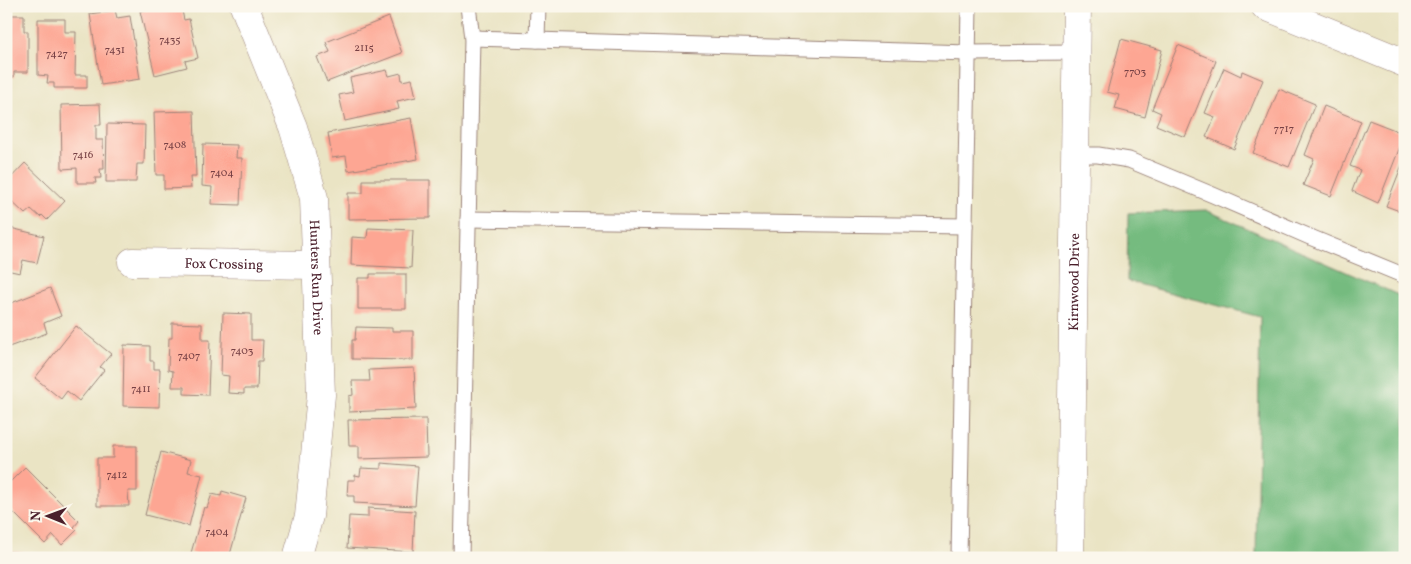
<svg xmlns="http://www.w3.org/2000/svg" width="1411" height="564" viewBox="0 0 1411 564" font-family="Vollkorn,serif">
	<rect width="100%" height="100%" fill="#fbf7ec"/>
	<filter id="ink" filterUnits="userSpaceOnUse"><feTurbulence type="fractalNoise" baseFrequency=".02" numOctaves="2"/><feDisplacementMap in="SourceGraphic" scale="10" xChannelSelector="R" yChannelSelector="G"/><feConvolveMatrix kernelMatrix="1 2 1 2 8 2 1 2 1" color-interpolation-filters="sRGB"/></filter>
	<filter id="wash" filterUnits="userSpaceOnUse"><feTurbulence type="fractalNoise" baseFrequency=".0096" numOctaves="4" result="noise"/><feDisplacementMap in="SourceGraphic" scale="20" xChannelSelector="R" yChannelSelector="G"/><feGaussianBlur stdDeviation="1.12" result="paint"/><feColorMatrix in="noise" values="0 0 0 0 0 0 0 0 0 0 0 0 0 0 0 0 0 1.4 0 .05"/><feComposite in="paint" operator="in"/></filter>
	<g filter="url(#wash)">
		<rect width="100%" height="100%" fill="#eae4c4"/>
		<path fill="#75bb7f" stroke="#606d55" d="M1206,210L1405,298V558H1256L1260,317L1127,281L1128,213Z"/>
		<g id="blocks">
			<g fill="#fda693">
				<path d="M159,6H181L184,20L189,19L198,58L185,61L187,67L155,75L140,11Z"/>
				<path d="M115,10L117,18L130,16L140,79L101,85L90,14Z"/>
				<path d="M6,15H24V31H28V72H14V77H6Z"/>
				<path d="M389,17L402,53L327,82L317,57L330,52L326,42Z"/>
				<path d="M38,19H65V32H76L75,75H87V88H54V83H47L48,76L38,75Z"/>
				<path d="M1121,39L1162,50L1145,117L1115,109L1119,95L1107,92Z"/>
				<path d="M1178,45L1216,61L1185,137L1156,125L1161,113L1152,109Z"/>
				<path d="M1224,68L1241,76L1242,71L1263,80L1234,149L1206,137L1215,117L1205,113Z"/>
				<path d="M387,70L389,76L401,73L402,81L412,79L416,97L397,101L399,109L345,121L339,95L353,92L350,78Z"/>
				<path d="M1279,89L1315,104L1289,167L1253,153Z"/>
				<path d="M100,104L101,125H96V140H103L104,169H100L101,178H95L96,183H77V168L62,169L61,105Z"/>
				<path d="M1324,106L1361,121L1331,196L1303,185L1314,159L1305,155Z"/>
				<path d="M194,111L196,177H190L191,188L164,189V175H156L154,112Z"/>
				<path d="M411,118L418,159L348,171L346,156L332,158L328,133Z"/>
				<path d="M1369,120L1405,134L1378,203L1352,191L1360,170L1350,166Z"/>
				<path d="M107,124L145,125L144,164H137L136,182H106Z"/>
				<path d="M203,144L237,145L236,158H242L240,205L211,204L212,187L202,186Z"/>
				<path d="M1405,157V213L1386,206Z"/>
				<path d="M25,163L65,201L47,220L42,215L40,217L31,209L25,214L6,196V183Z"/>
				<path d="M363,180H430V218L348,219V193H363Z"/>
				<path d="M6,227L44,236L37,263L23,260L20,273L6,270Z"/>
				<path d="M368,228L413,230L411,268L351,265L352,237L367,238Z"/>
				<path d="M370,274H406V309H358V278H370Z"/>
				<path d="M50,288L61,316L44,323L47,333L6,348V305Z"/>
				<path d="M223,313L251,314V340H263L262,361H258L257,389H244V394L228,393L229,376L221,375Z"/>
				<path d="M172,323L202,324V340H210L208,395L184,394V387H172L173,371L168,370L169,338H172Z"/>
				<path d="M76,326L111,354L100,367L104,370L79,401L67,391L61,399L35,378Z"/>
				<path d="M356,327L392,328V331H413V360L352,359V340H355Z"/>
				<path d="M124,345L150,346V361H154V369H160L159,407L123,406Z"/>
				<path d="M414,368L416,409L349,412V396L353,395L352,381H370L369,370Z"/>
				<path d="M426,419L427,457L359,459V446H349L348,420Z"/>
				<path d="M113,446H137V491H128L129,506H97V458H113Z"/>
				<path d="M161,452L191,460L188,472L202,475L189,526L145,515Z"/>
				<path d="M381,463L418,466L415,506L354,503V496H347L348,480H355V475L360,476L361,468L381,469Z"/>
				<path d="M25,467L79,521L74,527L77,530L62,545L53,535L45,544L6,505V486Z"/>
				<path d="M222,491L246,498L229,558H207L191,553L204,507L207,508L212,494L221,496Z"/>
				<path d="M368,508L415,511L413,552L347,548L349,516L368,517Z"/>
				<path d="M6,552L33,553L32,558H6Z"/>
			</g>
		</g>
	</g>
	<g filter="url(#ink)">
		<use href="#blocks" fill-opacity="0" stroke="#9a8278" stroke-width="1"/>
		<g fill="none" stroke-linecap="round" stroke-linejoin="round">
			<g stroke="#9a8278" stroke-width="17">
				<g id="service">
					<path d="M472,38L968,53L1077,52"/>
					<path d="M537,40L538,6"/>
					<path d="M1075,155H1098L1129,160L1213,195L1310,237L1405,276"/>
					<path d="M468,219L965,226"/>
					<path d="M461,558L472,38L468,6"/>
					<path d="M959,558L969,6"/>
				</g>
			</g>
			<g stroke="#9a8278" stroke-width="29">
				<g id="minor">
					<path id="s1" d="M244,6L293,127L314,198L321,395L309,516L297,558"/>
					<path d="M1265,6L1405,63"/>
					<path id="s2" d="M132,262L316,265"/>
				</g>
			</g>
			<g stroke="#9a8278" stroke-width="29">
				<g id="tertiary">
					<path id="s3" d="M1070,558L1077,6"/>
				</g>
			</g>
			<use href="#service" stroke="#fff" stroke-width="15"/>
			<use href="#minor" stroke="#fff" stroke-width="28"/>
			<use href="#tertiary" stroke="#fff" stroke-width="28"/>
		</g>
	</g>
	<g text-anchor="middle" stroke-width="5" stroke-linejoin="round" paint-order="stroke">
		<g font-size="11" fill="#774145">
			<text x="170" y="43">7435</text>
			<text x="364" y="51">2115</text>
			<text x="115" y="53">7431</text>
			<text x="57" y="57">7427</text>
			<text x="1135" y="75">7703</text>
			<text x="1284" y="132">7717</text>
			<text x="175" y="148">7408</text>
			<text x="83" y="158">7416</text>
			<text x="222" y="176">7404</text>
			<text x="242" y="354">7403</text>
			<text x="189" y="359">7407</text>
			<text x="141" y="392">7411</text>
			<text x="117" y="478">7412</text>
			<text x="217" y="535">7404</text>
		</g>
		<g font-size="14" fill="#4a1f2b" stroke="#fbf7ec">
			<text dy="5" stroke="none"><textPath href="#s2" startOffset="92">Fox Crossing</textPath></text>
			<text dy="5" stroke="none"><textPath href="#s1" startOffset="284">Hunters Run Drive</textPath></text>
			<text dy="5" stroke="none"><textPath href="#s3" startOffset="276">Kirnwood Drive</textPath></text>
		</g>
	</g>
	<rect width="1411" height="564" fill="none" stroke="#fbf7ec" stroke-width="25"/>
	<g transform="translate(48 516) rotate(271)" stroke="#fbf7ec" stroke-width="4" paint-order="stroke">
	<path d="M0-4L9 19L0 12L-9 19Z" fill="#4a1f2b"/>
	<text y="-8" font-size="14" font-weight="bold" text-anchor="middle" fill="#4a1f2b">N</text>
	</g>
</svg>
